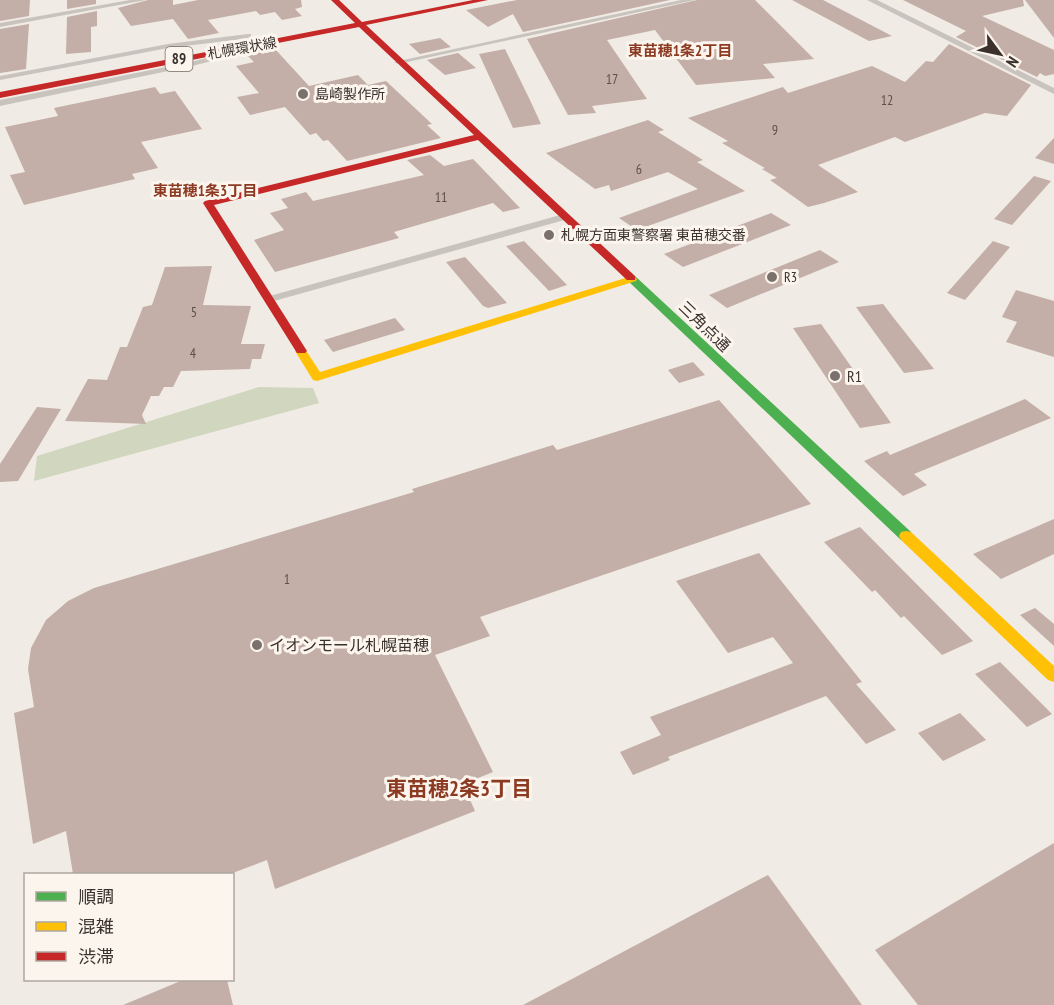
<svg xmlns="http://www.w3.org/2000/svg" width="1054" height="1005" viewBox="0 0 1054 1005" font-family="'PT Sans Narrow','Noto Sans JP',sans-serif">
	<rect width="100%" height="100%" fill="#f0ebe5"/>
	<path fill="#d1d6bf" d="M259,387L313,388L319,403L34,481L37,456Z"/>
	<g fill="#c3afa7">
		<path d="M0,0H30L29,16L0,21Z"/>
		<path d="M67,0H96V4L67,9Z"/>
		<path d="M148,0H173V5L198,0H301L302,7L295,9L302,16L282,20L275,12L260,15L256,11L208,20L219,33L188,39L173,19L131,26L118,8Z"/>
		<path d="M517,0H670L523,32L513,14L488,27L466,10Z"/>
		<path d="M697,0H755L814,59L763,64L775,78L696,85L655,30L607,40L647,99L592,106L596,113L568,115L527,39Z"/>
		<path d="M792,0H823L892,36L869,41Z"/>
		<path d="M903,0H1023L1024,6L982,16L1054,50V74L1045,76L1040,73L1037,77L956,37L966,31Z"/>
		<path d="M1025,0H1054V38Z"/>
		<path d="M97,11V26L91,27V52L66,54L67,17Z"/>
		<path d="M29,24L26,69L0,73V29Z"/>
		<path d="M440,38L451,47L420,54L409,44Z"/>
		<path d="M949,44L1031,85L1007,116L985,113L905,142L895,137L818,165L858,192L824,203L808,207L770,180L777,178L762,169L765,168L722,143L728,141L688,118L783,87L788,93L872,66L905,82L926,61L933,62Z"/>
		<path d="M275,49L309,86L358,75L368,85L386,81L432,124L427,125L441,138L347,161L328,140L323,141L316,133L310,135L285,107L250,115L237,97L259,93L236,66L254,62L247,55Z"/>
		<path d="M505,49L529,98L541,124L513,128L479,54Z"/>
		<path d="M458,53L476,68L445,75L427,60Z"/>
		<path d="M155,87L160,94L175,91L202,129L141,142L158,168L132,174L135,179L24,205L10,175L25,172L5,127L58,116L54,108Z"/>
		<path d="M648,120L664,130L658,132L703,160L697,162L745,191L637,230L619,218L698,189L668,172L611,191L609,185L595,189L546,153Z"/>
		<path d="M1054,138V164L1035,158Z"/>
		<path d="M430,155L444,166L473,159L520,208L503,212L493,203L394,232L399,238L275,272L254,240L284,230L270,213L288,208L281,199L306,192L313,201L424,175L407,160Z"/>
		<path d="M1034,176L1051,181L1012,225L994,219Z"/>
		<path d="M771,213L791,225L683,267L664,254Z"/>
		<path d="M524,241L567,285L549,291L506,246Z"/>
		<path d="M993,241L1010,247L965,300L947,293Z"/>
		<path d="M820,250L839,262L727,308L709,295Z"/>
		<path d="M465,257L507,303L488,308L483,306L446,262Z"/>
		<path d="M212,266L203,305L251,306L241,344H265L261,359H252L250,369L181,371L173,387H164L159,396H151L142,415L146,424L65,421L88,379L107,380L120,347H127L143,307L152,305L165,267Z"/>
		<path d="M1016,290L1054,301V357L1006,342L1017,322L1002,317Z"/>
		<path d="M883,304L893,317L934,369L904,373L856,307Z"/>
		<path d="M395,318L405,330L333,352L324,340Z"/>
		<path d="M821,324L831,338L891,423L860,428L793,328Z"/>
		<path d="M693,362L705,375L679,383L668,370Z"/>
		<path d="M1025,399L1051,418L914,474L927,485L903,496L864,461L887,451L890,455Z"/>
		<path d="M719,400L811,504L480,617L490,636L435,655L493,772L463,784L475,811L275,889L267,860L230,874H73L66,831L33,844L14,713L34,707L28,669L31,648L46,620L68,601L94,588L414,492L412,489L553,445L557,450Z"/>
		<path d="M37,407L61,409L18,481L0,482V464Z"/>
		<path d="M1054,519V554L1001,579L973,554Z"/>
		<path d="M860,527L973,641L942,655L904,616L901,618L875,590L872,592L824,542Z"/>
		<path d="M759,553L862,682L856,684L896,730L866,744L826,696L668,757L670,760L633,775L620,752L661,735L650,717L793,663L773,637L728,653L676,581Z"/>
		<path d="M1035,608L1054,624V646L1020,615Z"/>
		<path d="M1000,662L1052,714L1027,727L975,674Z"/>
		<path d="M960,713L986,740L943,761L918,733Z"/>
		<path d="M1054,843V1005H918L875,950Z"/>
		<path d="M768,875L862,1005H523Z"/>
		<path d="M183,980H227L233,1005H123Z"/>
	</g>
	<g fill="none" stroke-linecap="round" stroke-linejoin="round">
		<g fill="#c9c3be" fill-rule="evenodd">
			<path d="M130,0H146L0,27V23Z"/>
			<path d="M681,0H695L398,64L394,62Z"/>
			<path d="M867,0H877L1054,88V94Z"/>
			<path d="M248,34H251V38L168,48L0,80V76L168,44Z"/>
			<path d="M248,47H251V51L192,66L0,106V100L191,62Z"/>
			<path d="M564,214L568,215V219L274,301H266L265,299L266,297Z"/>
		</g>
		<path fill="#4caf50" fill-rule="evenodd" d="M631,275L635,276L911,532L913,536L911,540H901L627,280L626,278Z"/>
		<g fill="#ffc107" fill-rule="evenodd">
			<path d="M632,276L637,279L636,281L317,381L313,380L295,351L297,349H305L320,372Z"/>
			<path d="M906,531L911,532L1054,666V682L1048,680L901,540L899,536L901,532Z"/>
		</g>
		<path fill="#c62828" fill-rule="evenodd" d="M331,0H339L362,22L473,0H488L366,25L635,276V280H627L478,140L214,205L307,351L305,353H297L203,203L205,201L474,135L359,27L0,98V92L355,23Z"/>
	</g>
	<g fill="#7a716c" stroke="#fbf5ee" stroke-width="2">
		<circle cx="303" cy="94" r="6"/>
		<circle cx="549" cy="235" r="6"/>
		<circle cx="772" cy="277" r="6"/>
		<circle cx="835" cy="376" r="6"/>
		<circle cx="257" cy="645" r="6"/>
	</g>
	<g text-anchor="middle" stroke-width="6" stroke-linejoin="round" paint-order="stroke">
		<g font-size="14" fill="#3b302b" stroke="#fbf5ee">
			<text transform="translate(242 48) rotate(-10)" y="5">札幌環状線</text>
		</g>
		<g font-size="14" fill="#5d504a">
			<text x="612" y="84">17</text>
			<text x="887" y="105">12</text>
			<text x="775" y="135">9</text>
			<text x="639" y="174">6</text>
			<text x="441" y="202">11</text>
			<text x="194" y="317">5</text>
			<text x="193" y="358">4</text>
			<text x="287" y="584">1</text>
		</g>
		<g font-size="14" fill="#3b302b" stroke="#fbf5ee" text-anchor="start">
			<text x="315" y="99">島崎製作所</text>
			<text x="561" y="240">札幌方面東警察署 東苗穂交番</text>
			<text x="784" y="282">R3</text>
		</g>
		<g font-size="15" font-weight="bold" fill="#8c3b22" stroke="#fbf5ee">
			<text x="680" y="56">東苗穂1条2丁目</text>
			<text x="205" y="196">東苗穂1条3丁目</text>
		</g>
		<rect fill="#fbf5ee" stroke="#756b66" stroke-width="1.5" x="165.5" y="47" width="27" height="24" rx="4.5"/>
		<g font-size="15" font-weight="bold" fill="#3b302b">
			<text x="179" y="64">89</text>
		</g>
		<g font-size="16" fill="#3b302b" stroke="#fbf5ee">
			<text transform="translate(705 326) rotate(44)" y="6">三角点通</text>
		</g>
		<g font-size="16" fill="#3b302b" stroke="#fbf5ee" text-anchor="start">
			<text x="847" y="382">R1</text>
			<text x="269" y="651">イオンモール札幌苗穂</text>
		</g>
		<g font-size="21" font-weight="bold" fill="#8c3b22" stroke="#fbf5ee">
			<text x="459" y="796">東苗穂2条3丁目</text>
		</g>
	</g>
	<rect x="24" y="873" width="210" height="108" fill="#fbf5ee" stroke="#aea6a0" stroke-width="1.5"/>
	<rect x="36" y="892" width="30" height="9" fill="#4caf50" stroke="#aea6a0" stroke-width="1.5"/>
	<text x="78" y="903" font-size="18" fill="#3b302b">順調</text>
	<rect x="36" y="922" width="30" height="9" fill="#ffc107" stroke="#aea6a0" stroke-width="1.5"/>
	<text x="78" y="933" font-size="18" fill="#3b302b">混雑</text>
	<rect x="36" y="952" width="30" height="9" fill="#c62828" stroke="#aea6a0" stroke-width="1.5"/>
	<text x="78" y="963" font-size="18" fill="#3b302b">渋滞</text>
	<g transform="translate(1000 54) rotate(123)" stroke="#fbf5ee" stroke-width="4.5" paint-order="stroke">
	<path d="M0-4.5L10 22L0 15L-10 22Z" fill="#3b302b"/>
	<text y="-9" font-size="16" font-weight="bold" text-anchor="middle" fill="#3b302b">N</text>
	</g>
</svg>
